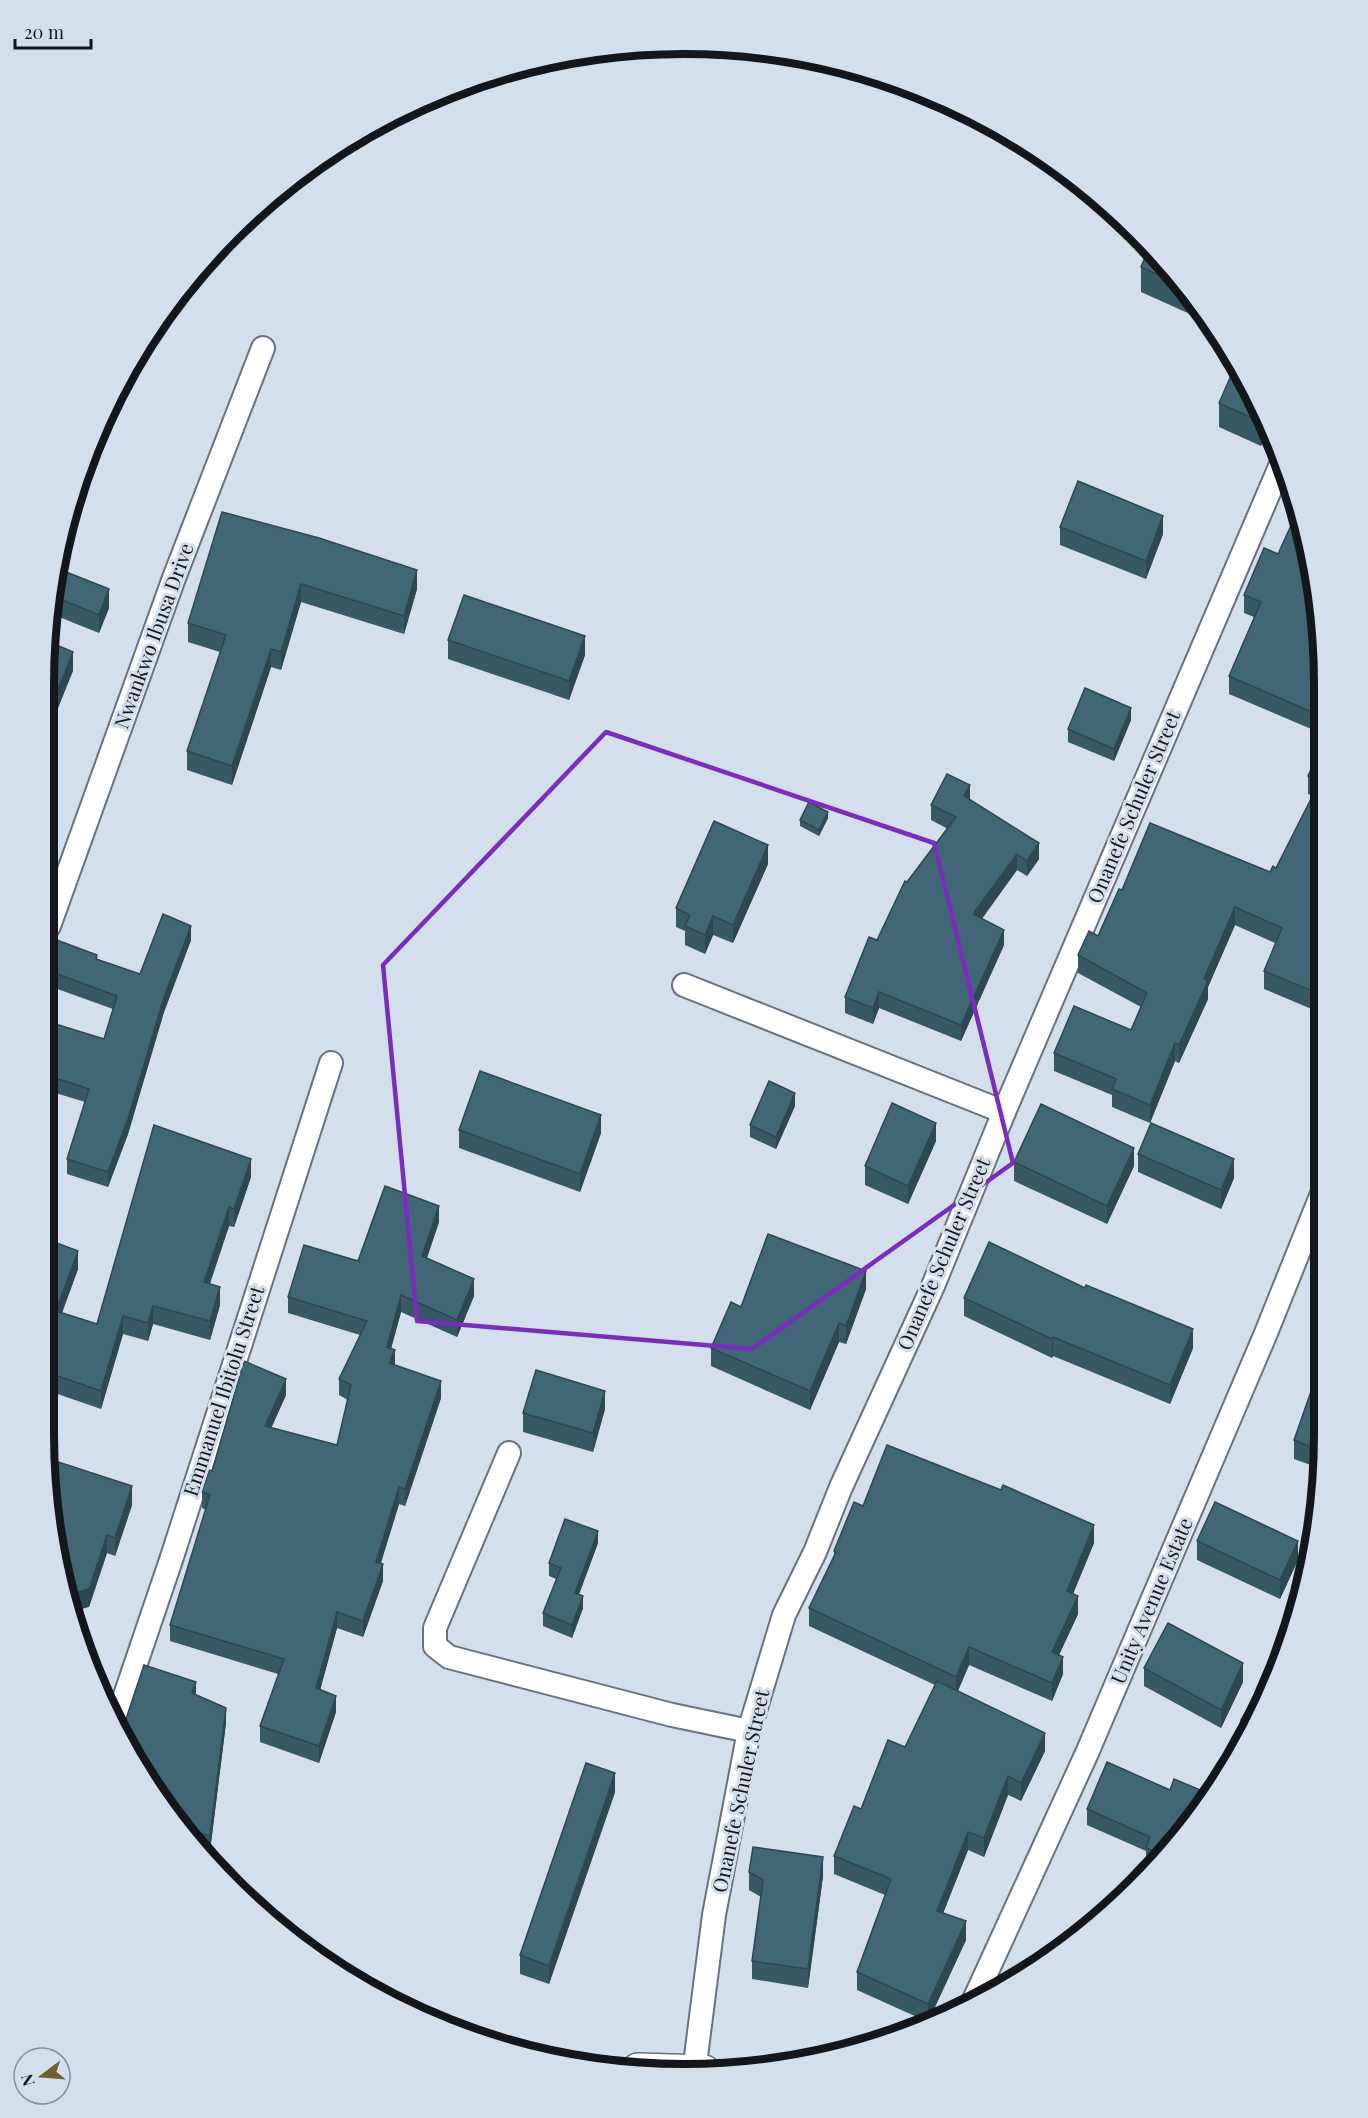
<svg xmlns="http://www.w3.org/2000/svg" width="1368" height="2118" viewBox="0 0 1368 2118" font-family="'Playfair Display',serif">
	<rect width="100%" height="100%" fill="#d4dfed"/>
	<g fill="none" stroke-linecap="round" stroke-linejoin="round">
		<g stroke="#68727e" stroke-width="26">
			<g id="street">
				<path d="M49,926L174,578L263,348"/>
				<path d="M684,985L1004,1112"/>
				<path d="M509,1453L435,1628V1646L449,1657L672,1715L749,1731"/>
				<path d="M117,1719L172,1557L331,1063"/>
				<path d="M973,2002L1087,1753L1266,1333L1321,1196"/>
				<path d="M694,2072L714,1915L749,1731L784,1615L815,1552L841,1487L933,1286L1004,1112L1282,462"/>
			</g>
		</g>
		<g stroke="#68727e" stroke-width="36">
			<path id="primary" d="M638,2070L704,2072"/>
		</g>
		<use href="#street" stroke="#fff" stroke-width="22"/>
		<use href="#primary" stroke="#fff" stroke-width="33"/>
	</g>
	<g fill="#365965">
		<path d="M1149,248L1192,294L1210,323L1141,292V267Z"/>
		<path d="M1259,401L1269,428L1261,446L1219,427V403Z"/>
		<path d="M222,512L417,589L404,634L301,602L281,670L271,667L232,785L187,770V751L220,652L188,642V623Z"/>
		<path d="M1060,527L1163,534L1146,579L1060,545Z"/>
		<path d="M1278,554L1323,642V734L1229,694V676L1254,617L1244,613V595Z"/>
		<path d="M56,568L109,608L99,633L49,613V600Z"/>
		<path d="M448,640L585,655L569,700L448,659Z"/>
		<path d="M1131,720L1114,761L1068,742V729Z"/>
		<path d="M1323,742L1321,1013L1264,989V971L1275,943L1235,925L1208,987V999L1179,1063L1175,1061L1150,1123L1112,1107V1095L1054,1071V1053L1131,1030L1141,1007L1078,973V955L1098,936L1122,890L1270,872L1276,868L1313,796L1308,794V776Z"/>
		<path d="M970,799L1039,859L1027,876L1017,870L982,919L1004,945L961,1041L879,1008L873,1024L845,1013V997L877,940L907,882L948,829L931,820V805Z"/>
		<path d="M828,818L819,836L800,826V820Z"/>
		<path d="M768,864L733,943L713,935L705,954L685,945V931L676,927V908Z"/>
		<path d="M49,937L97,960L140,974L191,940L164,1012L128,1134L108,1187L67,1174V1159L85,1102L49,1091V1022L104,1039L113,1009L49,986Z"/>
		<path d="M795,1106L776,1149L750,1137V1125Z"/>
		<path d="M459,1130L601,1133L580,1192L459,1148Z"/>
		<path d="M936,1141L908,1204L865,1185V1166Z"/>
		<path d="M1138,1154L1234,1178L1221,1209L1138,1172Z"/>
		<path d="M1014,1162L1134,1166L1107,1224L1014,1181Z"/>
		<path d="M251,1177L234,1227L229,1226L210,1284L220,1305L210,1340L153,1324L148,1341L123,1334L101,1409L49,1391V1240L78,1269L62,1313L97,1324Z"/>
		<path d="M439,1222L427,1258L474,1296L457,1337L401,1312L391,1349L395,1365L441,1398L405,1506L399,1504L381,1563L383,1581L363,1637L337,1628L320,1690L336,1712L319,1763L260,1742V1726L278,1674L170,1641V1625L206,1510L202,1508V1492L212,1471L286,1395L271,1428L337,1445L348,1400L339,1395V1379L360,1335L288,1313V1297L358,1261Z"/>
		<path d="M1320,1287V1313L1317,1312V1293Z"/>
		<path d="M866,1289L846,1344L839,1342L810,1410L711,1366V1348L741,1307Z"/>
		<path d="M964,1298L1193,1348L1170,1404L1053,1356L1052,1358L964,1316Z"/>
		<path d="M1320,1385L1319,1468L1294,1459V1440Z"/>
		<path d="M605,1409L593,1452L523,1432V1413Z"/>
		<path d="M132,1505L115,1556L107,1553L89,1607L49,1518Z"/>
		<path d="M863,1506L1094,1543L1073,1594L1078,1614L1059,1655L1063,1674L1052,1701L969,1665L958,1691L1045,1751L1021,1801L1008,1795L984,1857L968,1850L943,1913L966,1940L928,2022L857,1990V1972L885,1895L834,1874V1856L861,1809L905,1747L935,1685L809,1626V1608L834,1556V1551Z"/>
		<path d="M1197,1541L1298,1560L1280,1599L1197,1560Z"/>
		<path d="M598,1543L579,1594L583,1608L572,1638L543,1626V1613L556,1579L549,1576V1563Z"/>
		<path d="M1144,1668L1243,1682L1221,1728L1144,1686Z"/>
		<path d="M1275,1681L1245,1741L1241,1739V1720Z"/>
		<path d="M196,1694L226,1723L210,1851L199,1848L152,1790Z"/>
		<path d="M1107,1762L1166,1856L1153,1867L1146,1864V1851L1087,1825V1809Z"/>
		<path d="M615,1792L549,1984L520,1974V1955Z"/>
		<path d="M749,1872L823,1876L808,1988L752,1979V1961L761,1897L749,1890Z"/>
	</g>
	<g fill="#2c4852">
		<path d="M1264,415L1269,428L1261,446V422Z"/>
		<path d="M1163,516V534L1146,579V561Z"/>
		<path d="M417,570V589L404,634V616Z"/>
		<path d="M301,584V602L281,670V652Z"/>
		<path d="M109,589V608L99,633V615Z"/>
		<path d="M585,636V655L569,700V681Z"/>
		<path d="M271,649V667L232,785V766Z"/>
		<path d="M73,652V671L50,728V709Z"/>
		<path d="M1131,708V720L1114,761V749Z"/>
		<path d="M970,785V801L964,796Z"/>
		<path d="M828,812V818L819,836V830Z"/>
		<path d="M1039,843V859L1027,876V861Z"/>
		<path d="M768,845V864L733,943V925Z"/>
		<path d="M1017,854V870L973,930V914Z"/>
		<path d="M1235,907V925L1208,987V999L1179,1063V1045L1204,979Z"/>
		<path d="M713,916V935L705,954V935Z"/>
		<path d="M191,926V940L164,1012L128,1134L108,1187V1172L164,997Z"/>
		<path d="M1004,930V945L961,1041V1025Z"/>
		<path d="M879,992V1008L873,1024V1008Z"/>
		<path d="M1175,1043V1061L1150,1123V1105Z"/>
		<path d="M795,1093V1106L776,1149V1137Z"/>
		<path d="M601,1115V1133L580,1192V1174Z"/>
		<path d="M936,1123V1141L908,1204V1186Z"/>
		<path d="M1134,1148V1166L1107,1224V1206Z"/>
		<path d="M251,1159V1177L234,1227V1209Z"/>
		<path d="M1234,1159V1178L1221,1209V1190Z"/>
		<path d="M439,1206V1222L422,1272V1256Z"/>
		<path d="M229,1207V1226L204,1300V1282Z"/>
		<path d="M78,1251V1269L56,1329V1311Z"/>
		<path d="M866,1271V1289L846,1344V1326Z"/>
		<path d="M474,1279V1296L457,1337V1320Z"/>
		<path d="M220,1287V1305L210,1340V1321Z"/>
		<path d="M401,1295V1312L387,1363V1347Z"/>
		<path d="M153,1306V1324L148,1341V1323Z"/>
		<path d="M123,1316V1334L101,1409V1391Z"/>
		<path d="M839,1323V1342L810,1410V1391Z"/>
		<path d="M1193,1329V1348L1170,1404V1385Z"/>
		<path d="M1053,1337V1356L1052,1358V1339Z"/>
		<path d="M395,1350V1367L389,1363Z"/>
		<path d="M286,1379V1395L265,1442V1426Z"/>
		<path d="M441,1381V1398L405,1506V1489Z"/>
		<path d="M605,1391V1409L593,1452V1433Z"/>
		<path d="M132,1486V1505L115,1556V1538Z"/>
		<path d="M399,1487V1504L376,1578V1562Z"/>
		<path d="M1094,1525V1543L1067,1608V1591Z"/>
		<path d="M598,1531V1543L575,1605V1593Z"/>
		<path d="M107,1535V1553L89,1607L71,1612L67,1595Z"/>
		<path d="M1298,1541V1560L1280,1599V1580Z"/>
		<path d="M383,1564V1581L363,1637V1621Z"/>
		<path d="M583,1596V1608L572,1638V1625Z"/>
		<path d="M1078,1596V1614L1052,1670V1652Z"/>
		<path d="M337,1612V1628L316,1705V1688Z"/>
		<path d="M969,1647V1665L956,1695V1677Z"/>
		<path d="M1063,1657V1674L1052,1701V1683Z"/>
		<path d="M1243,1663V1682L1221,1728V1710Z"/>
		<path d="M196,1682V1697L192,1693Z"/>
		<path d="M336,1696V1712L319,1763V1746Z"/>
		<path d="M226,1708V1723L210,1851V1836Z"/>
		<path d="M1045,1733V1751L1021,1801V1783Z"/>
		<path d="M615,1773V1792L549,1984V1966Z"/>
		<path d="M1008,1776V1795L984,1857V1838Z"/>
		<path d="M968,1832V1850L937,1929V1911Z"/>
		<path d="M823,1857V1876L808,1988V1969Z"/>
		<path d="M966,1921V1940L928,2022V2004Z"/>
	</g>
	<g fill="#3f6775" stroke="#2c4852" stroke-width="1.5">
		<path d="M1149,248L1186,288L1141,267Z"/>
		<path d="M1236,364L1259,401L1264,415L1261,422L1219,403Z"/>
		<path d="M1078,481L1163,516L1146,561L1060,527Z"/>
		<path d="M1299,508L1303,519L1323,642V717L1229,676L1261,602L1244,595L1264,548L1278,554Z"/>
		<path d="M222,512L319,538L417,570L404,616L301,584L281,652L271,649L232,766L187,751L226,635L188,623Z"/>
		<path d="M56,568L109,589L99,615L50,595Z"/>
		<path d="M464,595L585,636L569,681L448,640Z"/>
		<path d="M49,642L73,652L50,709H49Z"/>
		<path d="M1085,688L1131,708L1114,749L1068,729Z"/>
		<path d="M1323,742L1322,995L1264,971L1282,928L1235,907L1204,979L1208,981L1179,1045L1175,1043L1150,1105L1112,1089L1116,1079L1054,1053L1074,1006L1131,1030L1147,993L1078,955L1089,931L1098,936L1119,889L1122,890L1150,823L1270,872L1273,866L1276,868L1320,781L1308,776Z"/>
		<path d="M947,774L970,785L964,796L1039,843L1027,861L1017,854L973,914L1004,930L961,1025L879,992L873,1008L845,997L869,937L877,940L905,881L907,882L956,817L931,805Z"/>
		<path d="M809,802L828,812L819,830L800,820Z"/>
		<path d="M714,821L768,845L733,925L713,916L705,935L685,926L690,915L676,908Z"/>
		<path d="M163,914L191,926L164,997L128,1119L108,1172L67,1159L89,1089L49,1076V1022L104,1039L117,996L49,971V937L97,955L96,959L140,974Z"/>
		<path d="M480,1071L601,1115L580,1174L459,1130Z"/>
		<path d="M769,1081L795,1093L776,1137L750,1125Z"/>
		<path d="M892,1103L936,1123L908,1186L865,1166Z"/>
		<path d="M1041,1104L1134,1148L1107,1206L1014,1162Z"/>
		<path d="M1151,1123L1234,1159L1221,1190L1138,1154Z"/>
		<path d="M154,1125L251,1159L234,1209L229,1207L204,1282L220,1287L210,1321L153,1306L148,1323L123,1316L101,1391L49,1373V1240L78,1251L56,1311L97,1324Z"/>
		<path d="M385,1186L439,1206L422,1256L474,1279L457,1320L401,1295L387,1347L395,1350L389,1363L441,1381L405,1489L399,1487L376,1562L383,1564L363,1621L337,1612L316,1688L336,1696L319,1746L260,1726L284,1659L170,1625L210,1495L202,1492L209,1470L212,1471L244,1361L286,1379L265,1426L337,1445L351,1385L339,1379L367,1321L288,1297L304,1245L358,1261Z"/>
		<path d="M768,1234L866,1271L846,1326L839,1323L810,1391L711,1348L731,1302L741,1307Z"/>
		<path d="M989,1242L1085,1288L1086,1285L1193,1329L1170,1385L1053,1337L1052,1339L964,1298Z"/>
		<path d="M1320,1287V1295L1317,1293Z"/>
		<path d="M536,1370L605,1391L593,1433L523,1413Z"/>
		<path d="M1314,1383L1320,1385L1319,1450L1294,1440Z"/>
		<path d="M887,1445L1001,1490L1003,1485L1094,1525L1067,1591L1078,1596L1052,1652L1063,1657L1052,1683L969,1647L956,1677L809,1608L836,1552L834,1551L854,1502L863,1506Z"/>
		<path d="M49,1459L132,1486L115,1538L107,1535L89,1589L67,1595L49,1518Z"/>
		<path d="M1215,1502L1298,1541L1280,1580L1197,1541Z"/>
		<path d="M565,1519L598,1531L575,1593L583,1596L572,1625L543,1613L561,1568L549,1563Z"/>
		<path d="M1168,1623L1243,1663L1221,1710L1144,1668Z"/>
		<path d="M144,1665L196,1682L192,1693L226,1708L210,1836L183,1828L152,1790L122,1731Z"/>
		<path d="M1267,1677L1275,1681L1252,1727L1241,1720Z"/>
		<path d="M937,1681L1045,1733L1021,1783L1008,1776L984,1838L968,1832L937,1911L966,1921L928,2004L857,1972L891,1879L834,1856L854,1806L861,1809L888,1740L905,1747Z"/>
		<path d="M1107,1762L1170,1790L1174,1779L1210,1794L1166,1856L1146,1848L1150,1837L1087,1809Z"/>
		<path d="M586,1763L615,1773L549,1966L520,1955Z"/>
		<path d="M753,1847L823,1857L808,1969L752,1961L763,1880L749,1872Z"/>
	</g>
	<path fill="none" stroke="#7b2cbf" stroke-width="4.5" stroke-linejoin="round" d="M606,732L934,843L1013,1163L752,1349L417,1321L383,965Z"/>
	<g text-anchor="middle" stroke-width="6" stroke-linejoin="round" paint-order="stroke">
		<g font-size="20" fill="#13171b" stroke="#d4dfed">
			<text transform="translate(154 636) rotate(-70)" y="7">Nwankwo Ibusa Drive</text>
			<text transform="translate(1134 807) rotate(-67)" y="7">Onanefe Schuler Street</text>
			<text transform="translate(944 1254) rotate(-67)" y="7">Onanefe Schuler Street</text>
			<text transform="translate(224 1391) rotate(-72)" y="7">Emmanuel Ibitolu Street</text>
			<text transform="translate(1152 1601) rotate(-67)" y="7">Unity Avenue Estate</text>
			<text transform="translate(741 1791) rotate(-78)" y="7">Onanefe Schuler Street</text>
		</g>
	</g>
	<path d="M0 0H1368V2118H0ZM684 54H684A630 630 0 0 1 1314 684V1434A630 630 0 0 1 684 2064H684A630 630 0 0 1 54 1434V684A630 630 0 0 1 684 54Z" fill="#d4dfed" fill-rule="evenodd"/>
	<path fill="none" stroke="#13171b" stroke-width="8" d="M684 54H684A630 630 0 0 1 1314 684V1434A630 630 0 0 1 684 2064H684A630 630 0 0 1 54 1434V684A630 630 0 0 1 684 54Z"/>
	<g transform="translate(42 2076) rotate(254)"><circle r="28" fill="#d4dfed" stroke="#878f99" stroke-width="1.5"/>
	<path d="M0-4.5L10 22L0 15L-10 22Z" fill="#6f602e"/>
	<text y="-9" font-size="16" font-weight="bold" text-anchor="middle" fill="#13171b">N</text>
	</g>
	<path d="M15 39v9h76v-9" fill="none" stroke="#13171b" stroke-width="3"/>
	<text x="24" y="39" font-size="18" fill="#13171b" stroke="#d4dfed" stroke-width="4.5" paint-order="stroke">20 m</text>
</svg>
